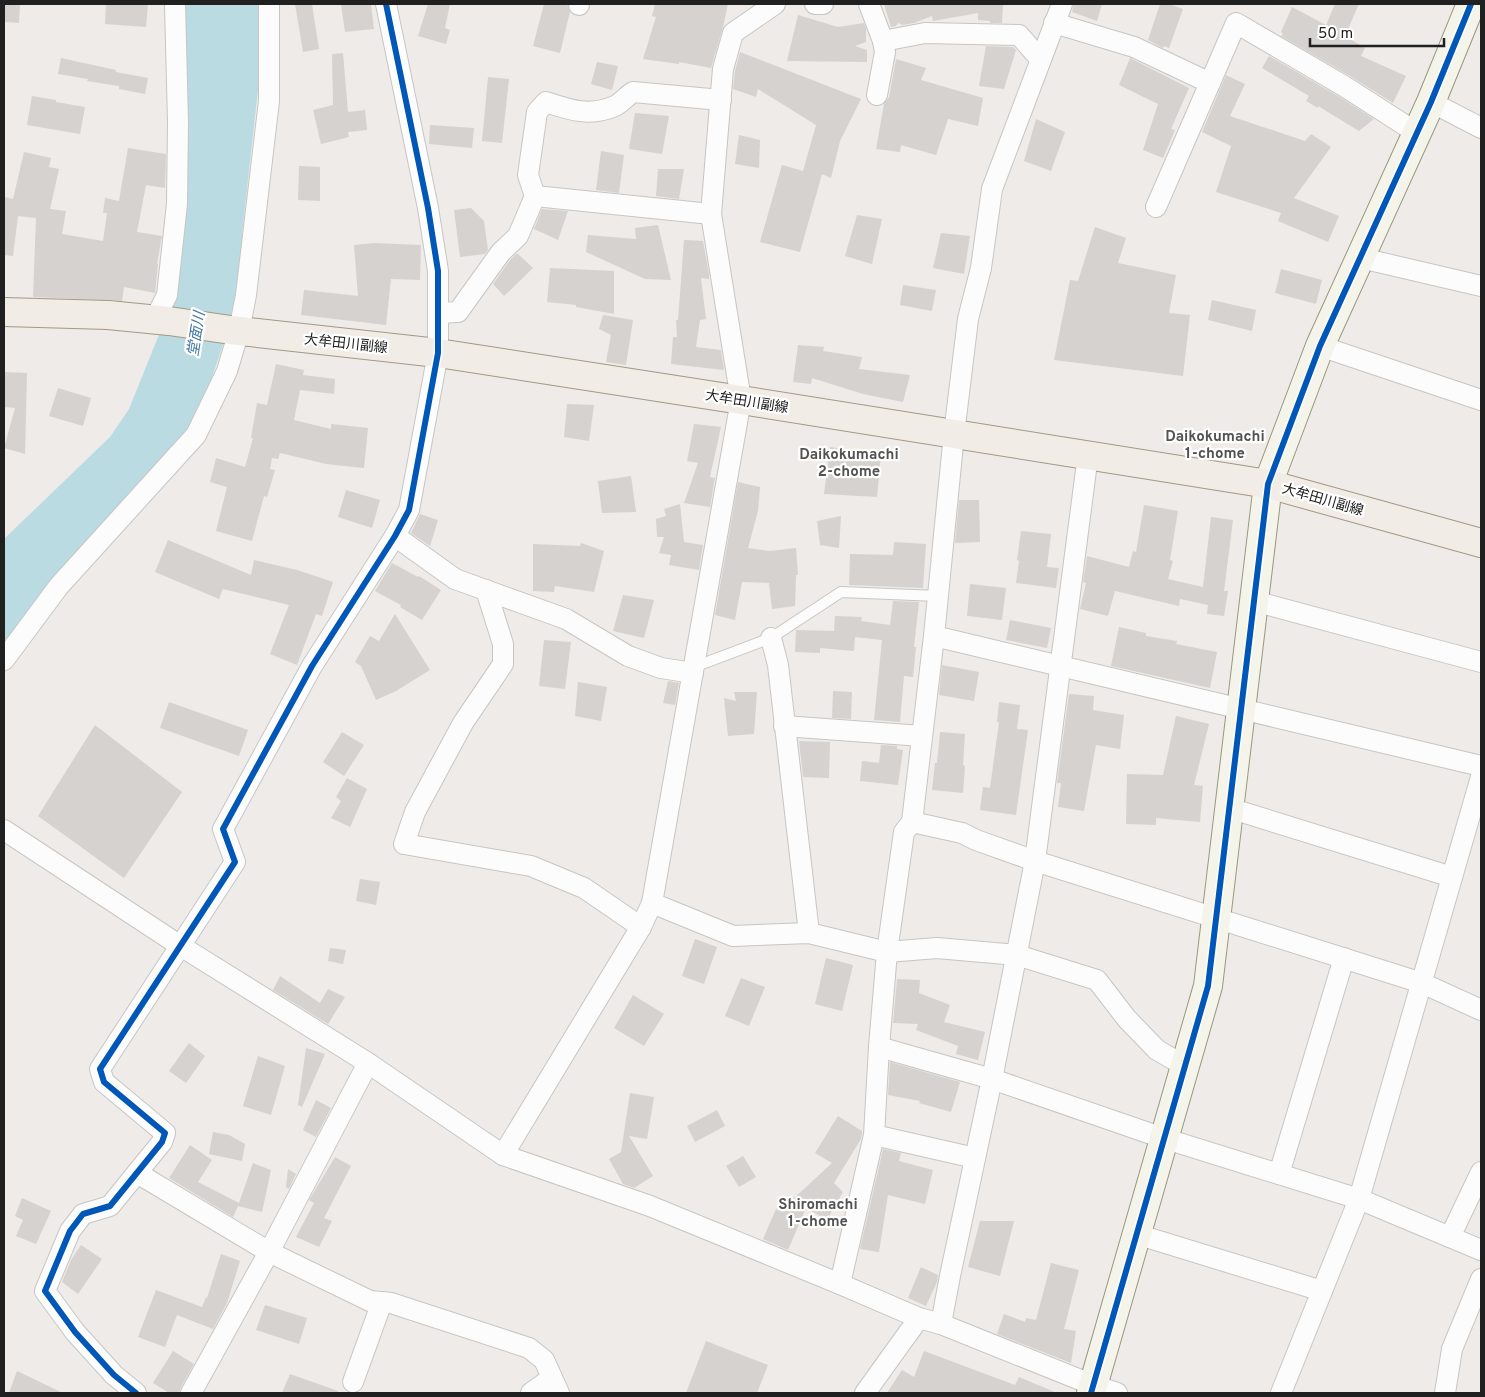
<svg xmlns="http://www.w3.org/2000/svg" width="1485" height="1397" viewBox="0 0 1485 1397" font-family="Overpass,'Noto Sans JP',sans-serif">
	<rect width="100%" height="100%" fill="#eeebe8"/>
	<path fill="#bbdbe2" d="M178,4H262L263,86L258,90L242,234L245,238L235,303L223,345L204,400L186,430L4,652V539L110,437L129,409L173,300L184,239V121Z"/>
	<g fill="#d5d2cf">
		<path d="M4,4H20L19,23L4,22Z"/>
		<path d="M106,4H148L146,27L105,24Z"/>
		<path d="M295,4H312L319,49L303,52Z"/>
		<path d="M341,4H371L374,29L345,32Z"/>
		<path d="M428,4H450L445,28L450,30L446,44L418,36Z"/>
		<path d="M544,4H567L570,12L560,53L533,46Z"/>
		<path d="M655,4H728L723,27L711,68L679,62V64L643,59L656,17L652,16Z"/>
		<path d="M884,4H1003L1002,23H990V21L978,20V13L933,21L932,16L914,23L903,25L898,23L896,26L891,27Z"/>
		<path d="M1074,4H1102L1097,21L1072,12Z"/>
		<path d="M1160,4H1169L1183,9L1169,48L1164,46L1163,48L1148,40Z"/>
		<path d="M1335,4H1359L1345,36L1365,48L1361,56L1406,76L1393,103L1350,76L1281,36L1283,34L1281,32L1292,7L1326,25Z"/>
		<path d="M798,15L838,27L864,23L866,29V42L855,46L867,50V62L787,61Z"/>
		<path d="M986,46L1013,47L1016,50L1004,89L979,86Z"/>
		<path d="M740,52L861,99L840,141L831,178L822,174L800,252L760,242L782,165L803,171L816,125L758,89L756,97L733,89L735,71Z"/>
		<path d="M343,53L348,112L365,110L367,130L348,132L349,137L321,144L313,110L333,105L332,54Z"/>
		<path d="M1269,56L1338,96L1374,119L1359,131L1318,106V108L1306,101L1309,96L1262,68Z"/>
		<path d="M61,58L116,70V72L148,78L145,94L119,89V86L87,81L88,79L58,74Z"/>
		<path d="M1130,58L1189,88L1171,129L1175,130L1163,158L1143,150L1158,104L1119,85Z"/>
		<path d="M896,59L926,68L921,80L983,98L978,126L948,119L936,155L901,145L900,152L876,149L884,104L889,97Z"/>
		<path d="M597,62L618,66L612,90L591,84Z"/>
		<path d="M1226,75L1245,84L1230,116L1305,141L1311,134L1331,147L1294,198L1339,216L1328,242L1278,221L1281,213L1216,192L1231,146L1202,132Z"/>
		<path d="M488,77L509,79L502,143L482,141Z"/>
		<path d="M32,96L56,100V102L85,107L80,134L27,125Z"/>
		<path d="M635,113L669,116L662,154L629,149Z"/>
		<path d="M1036,119L1065,132L1051,171L1024,161Z"/>
		<path d="M430,125L474,128L472,148L429,144Z"/>
		<path d="M739,135L760,140L759,168L735,164Z"/>
		<path d="M128,148L166,154L165,188L146,185L137,232L162,236L157,264H158L155,293L124,287L122,301L33,297L36,218L18,216L13,256L4,255V197L13,199L24,152L51,158L49,167L59,169L50,209L66,211L62,234L103,241L107,213H103L105,198L119,201Z"/>
		<path d="M601,151L624,155L619,193L596,190Z"/>
		<path d="M299,166L320,167V201L298,200Z"/>
		<path d="M658,169H684L679,199L656,196Z"/>
		<path d="M471,208L484,221L488,250L485,254L460,257L454,210Z"/>
		<path d="M542,209L568,211L558,240L534,229Z"/>
		<path d="M857,215L882,219L872,264L845,256Z"/>
		<path d="M658,225L671,280L645,279L586,252L588,235L636,239L635,228Z"/>
		<path d="M1095,227L1126,238L1118,263L1176,275L1169,313L1190,315L1183,376L1054,360L1070,280L1078,281Z"/>
		<path d="M941,233L970,236L964,274L933,268Z"/>
		<path d="M684,240L703,241L709,274V279L701,278L706,319L700,320L696,347L721,350L724,370L671,364L673,337H677L676,320H678Z"/>
		<path d="M374,243L421,245L420,280L391,279L386,325L301,315L304,290L358,296L354,245Z"/>
		<path d="M516,254H518L533,268L504,296L493,284L510,260Z"/>
		<path d="M550,268L614,271V314L576,307V305L547,302Z"/>
		<path d="M1281,269L1322,280L1316,304L1275,293Z"/>
		<path d="M903,285L936,290L932,311L900,305Z"/>
		<path d="M1212,300L1256,310L1252,331L1208,320Z"/>
		<path d="M603,315L633,320L626,365L606,362L611,335L599,329Z"/>
		<path d="M798,345L824,347L823,351L862,357L859,369L910,375L903,402L863,394L812,378L811,384L793,382Z"/>
		<path d="M276,364L304,370L303,375L335,379L334,394L300,390L294,420L331,429V424L368,428L364,468L326,464L280,453L278,459L272,458L270,469L275,470L267,497L264,496L252,541L216,531L227,487L210,482L216,458L245,467L253,438H251L257,403L267,405Z"/>
		<path d="M4,372L27,373L25,454L4,448L15,408L4,407Z"/>
		<path d="M58,388L91,398L83,426L49,416Z"/>
		<path d="M567,404L594,405L589,441L564,437Z"/>
		<path d="M694,424L721,427L710,477L715,478L710,507L684,503L698,463L687,461Z"/>
		<path d="M830,447L881,454L877,497L824,494Z"/>
		<path d="M631,476L636,512L602,513L598,481Z"/>
		<path d="M738,482L760,487L758,511L748,548L770,551L796,548L798,575H796L795,606L772,609L769,583L742,582L735,620L715,615Z"/>
		<path d="M346,490L380,500L372,528L338,517Z"/>
		<path d="M959,500H979L980,542L955,543Z"/>
		<path d="M680,504L684,542L703,545L699,570L669,565L671,555L659,553L664,537H657L656,519L666,516L664,509Z"/>
		<path d="M1144,505L1178,511L1170,560L1173,561L1168,579L1203,587L1211,517L1233,520L1224,591H1228L1224,616L1207,614L1208,605L1180,599L1179,606L1115,591L1108,616L1080,609L1086,583L1083,582L1087,556L1129,567L1133,551L1136,552Z"/>
		<path d="M420,514L438,520L430,546L411,533Z"/>
		<path d="M841,516L839,548L820,545L817,521Z"/>
		<path d="M1021,531L1051,534L1047,567L1059,568L1056,588L1016,583L1019,561L1017,560Z"/>
		<path d="M168,540L251,575L254,560L297,570L333,582L322,616L316,614L297,665L270,654L289,605L223,589L219,599L155,572Z"/>
		<path d="M894,542L926,544L923,588L849,585L850,554L893,555Z"/>
		<path d="M581,543L604,551L594,592L555,586L554,592L533,591V544L580,546Z"/>
		<path d="M392,563L418,577L419,576L441,590L422,620L400,607L401,605L375,591Z"/>
		<path d="M970,584L1006,588L1002,620L967,616Z"/>
		<path d="M623,595L654,600L644,638L613,631Z"/>
		<path d="M893,601L919,602L914,647H916L913,677L904,676L900,722L874,720L882,640L855,637L854,651L820,648V653L795,652L796,630L834,631L835,616L862,617L861,621L890,625Z"/>
		<path d="M395,614L430,670L396,691L376,700L361,666L355,662L370,636L379,641Z"/>
		<path d="M1010,620L1051,628L1047,648L1006,640Z"/>
		<path d="M1119,627L1146,633V636L1177,641L1176,644L1217,652L1210,688L1111,666Z"/>
		<path d="M544,640L571,642L565,689L539,686Z"/>
		<path d="M942,665L979,672L974,701L939,695Z"/>
		<path d="M668,681L679,683L675,705L663,703Z"/>
		<path d="M578,682L607,687L601,721L575,716Z"/>
		<path d="M833,691L852,692L851,719L832,718Z"/>
		<path d="M734,692H757L754,734L728,736L724,698L736,701Z"/>
		<path d="M1069,694L1094,696L1093,710L1124,715L1120,749L1096,745L1084,811L1058,807L1061,783H1057Z"/>
		<path d="M169,702L248,730L239,756L160,728Z"/>
		<path d="M999,702L1020,705L1017,729L1028,730L1016,815L980,810L983,787L990,788L999,722H997Z"/>
		<path d="M1176,716L1209,724L1194,785L1203,786L1200,822L1156,818V825L1126,824L1127,774L1163,775Z"/>
		<path d="M95,725L182,792L124,878L38,816Z"/>
		<path d="M342,732L364,745L344,776L323,762Z"/>
		<path d="M940,732L965,734L963,765L965,766L963,793L932,790L935,763H937Z"/>
		<path d="M799,741L830,742L829,778L803,777Z"/>
		<path d="M881,745L897,746V749L903,750L898,785L860,781L862,761L879,763Z"/>
		<path d="M347,778L367,789L350,827L331,818L341,801L336,797Z"/>
		<path d="M360,879L380,882L376,905L356,901Z"/>
		<path d="M695,939L717,947L704,984L682,976Z"/>
		<path d="M330,948L346,950L343,964L328,961Z"/>
		<path d="M826,958L853,965L842,1011L815,1004Z"/>
		<path d="M280,976L320,1003L328,989L345,997L328,1024L273,990Z"/>
		<path d="M741,978L765,987L749,1026L725,1016Z"/>
		<path d="M897,979L920,980L919,993L950,1005L944,1022L985,1032L978,1060L956,1054L958,1046L916,1030L918,1024L893,1023Z"/>
		<path d="M633,995L664,1014L644,1046L614,1028Z"/>
		<path d="M189,1043L205,1056L186,1083L169,1071Z"/>
		<path d="M306,1048L325,1054L302,1107L298,1105Z"/>
		<path d="M258,1056L285,1066L271,1115L243,1106Z"/>
		<path d="M890,1062L960,1082L951,1112L919,1103L920,1101L888,1095Z"/>
		<path d="M630,1093L654,1097L647,1139L629,1136L653,1176L634,1188L623,1184L609,1159L621,1152Z"/>
		<path d="M316,1100L331,1108L316,1137L303,1130Z"/>
		<path d="M717,1110L725,1126L695,1142L687,1126Z"/>
		<path d="M838,1116L862,1131V1133L861,1139L834,1183L843,1192L827,1220L806,1208L788,1250L763,1239L776,1209L780,1211L832,1163L815,1153Z"/>
		<path d="M213,1132L229,1135L245,1144L242,1161L209,1154Z"/>
		<path d="M190,1145L212,1160L198,1182L239,1203L253,1163L271,1170L262,1212L238,1206L233,1217L169,1178Z"/>
		<path d="M883,1149L901,1153L899,1161L933,1170L925,1204L888,1195L879,1252L860,1249Z"/>
		<path d="M743,1156L756,1177L739,1187L726,1166Z"/>
		<path d="M335,1157L351,1166L324,1218L332,1221L319,1247L296,1237L314,1203L309,1200Z"/>
		<path d="M288,1169L296,1174L289,1189L286,1187Z"/>
		<path d="M22,1198L51,1211L36,1244L16,1236L23,1220L15,1216Z"/>
		<path d="M980,1221H1014L1000,1276L968,1267Z"/>
		<path d="M81,1245L102,1259L78,1294L62,1282L71,1260Z"/>
		<path d="M221,1254L240,1261L227,1303L213,1329L177,1315L165,1347L138,1337L156,1290L202,1307L206,1297L207,1298Z"/>
		<path d="M1051,1263L1079,1270L1064,1329L1076,1331L1071,1363L997,1334L1004,1314L1025,1322L1026,1318L1036,1320Z"/>
		<path d="M921,1267L938,1275L937,1282L926,1306L908,1298Z"/>
		<path d="M265,1305L307,1318L299,1344L256,1330Z"/>
		<path d="M706,1341L768,1365L757,1393H686Z"/>
		<path d="M173,1351L194,1364L181,1387L179,1393H169L153,1383Z"/>
		<path d="M924,1351L1015,1385L1019,1377L1057,1393H887L902,1370L914,1377Z"/>
		<path d="M17,1371L63,1393H9Z"/>
		<path d="M290,1374L338,1391V1393H282Z"/>
	</g>
	<g fill="none" stroke-linecap="round" stroke-linejoin="round">
		<g stroke="#c7c6c4" stroke-width="12">
			<path id="lane" d="M694,667L771,638L841,592L938,596"/>
		</g>
		<g stroke="#c7c6c4" stroke-width="22">
			<g id="street">
				<path d="M815,4H823"/>
				<path d="M869,4L883,41L885,52L877,95"/>
				<path d="M579,5V4"/>
				<path d="M1054,23L1134,47L1210,83"/>
				<path d="M883,41L925,33L1019,35L1040,59"/>
				<path d="M1431,102L1481,128"/>
				<path d="M535,196L711,214"/>
				<path d="M1156,207L1236,23L1344,86L1417,133"/>
				<path d="M1361,258L1481,286"/>
				<path d="M438,313L458,312L501,252L518,236L535,196L528,175L537,112L546,102C570,110 590,117 615,106C621,103 627,96 633,92L721,100"/>
				<path d="M155,319L167,295L177,204L178,122L175,4"/>
				<path d="M1320,346L1481,400"/>
				<path d="M395,536L455,579L566,619L628,656L661,668L693,673"/>
				<path d="M486,590L503,644V664L463,723L415,812L404,844L531,866L584,888L641,927"/>
				<path d="M1254,601L1481,662"/>
				<path d="M934,636L1481,766"/>
				<path d="M771,638L778,665L809,933"/>
				<path d="M4,660L59,586L196,435L227,371L239,331L246,295L269,101V4"/>
				<path d="M784,726L922,736"/>
				<path d="M1229,808L1452,877"/>
				<path d="M912,822L962,833L976,840L1035,861L1422,983L1481,1010"/>
				<path d="M4,830L179,945L368,1063L503,1155L650,1206L840,1284L919,1318L941,1324L1093,1385L1117,1393"/>
				<path d="M652,903L733,936L809,933L887,952L937,948L1017,955L1097,980L1127,1019L1157,1050L1185,1066"/>
				<path d="M879,1047L992,1079L1163,1138L1359,1199L1481,1250"/>
				<path d="M874,1135L975,1158"/>
				<path d="M503,1155L641,927L652,903L741,400L711,214L723,69L733,33L775,4"/>
				<path d="M137,1173L269,1252L370,1301L391,1303L529,1348L544,1360L559,1393"/>
				<path d="M1279,1174L1344,958"/>
				<path d="M1136,1234L1322,1291"/>
				<path d="M1450,1237L1481,1172"/>
				<path d="M840,1284L874,1135L879,1047L887,952L904,832L912,822L934,636L954,434L968,319L981,268L992,189L1062,4"/>
				<path d="M941,1324L950,1276L992,1079L1035,861L1088,455"/>
				<path d="M353,1382L382,1302"/>
				<path d="M136,1393L114,1375L75,1332L45,1291L70,1231L83,1214L110,1206L162,1142L165,1133L104,1082L100,1069L235,862L223,829L312,666L395,536L409,510L438,353V271L428,208L386,4"/>
				<path d="M191,1393L269,1252L368,1063"/>
				<path d="M531,1393L552,1378"/>
				<path d="M865,1393L919,1318"/>
				<path d="M1281,1393L1359,1199L1481,777"/>
				<path d="M1445,1393L1452,1349L1481,1279"/>
			</g>
		</g>
		<g stroke="#98987f" stroke-width="30">
			<path id="secondary" d="M1091,1393L1208,986L1268,484L1320,346L1431,102L1471,4"/>
		</g>
		<g stroke="#a59884" stroke-width="30">
			<path id="primary" d="M4,312L108,315L169,321L231,330L438,353L741,400L1268,484L1481,543"/>
		</g>
		<use href="#lane" stroke="#fcfcfc" stroke-width="10"/>
		<use href="#street" stroke="#fcfcfc" stroke-width="20"/>
		<use href="#secondary" stroke="#f4f4eb" stroke-width="28"/>
		<use href="#primary" stroke="#f1ece5" stroke-width="28"/>
		<g stroke="#fff" stroke-width="9">
			<g id="cycleway">
				<path d="M136,1393L114,1375L75,1332L45,1291L70,1231L83,1214L110,1206L162,1142L165,1133L104,1082L100,1069L235,862L223,829L312,666L395,536L409,510L438,353V271L428,208L386,4"/>
				<path d="M1091,1393L1208,986L1268,484L1320,346L1431,102L1471,4"/>
			</g>
		</g>
		<use href="#cycleway" stroke="#0057b8" stroke-width="6"/>
	</g>
	<g text-anchor="middle" stroke-width="4.5" stroke-linejoin="round" paint-order="stroke">
		<g font-size="14" fill="#202020" stroke="#fff">
			<text transform="translate(346 343) rotate(6)" y="5">大牟田川副線</text>
			<text transform="translate(747 401) rotate(9)" y="5">大牟田川副線</text>
			<text transform="translate(1323 499) rotate(16)" y="5">大牟田川副線</text>
		</g>
		<g font-size="15" font-style="italic" fill="#4376a2" stroke="#fff">
			<text transform="translate(196 334) rotate(-81)" y="5">堂面川</text>
		</g>
		<g font-size="15" font-weight="bold" fill="#535353" stroke="#fff">
			<text x="1215" y="441">Daikokumachi<tspan x="1215" dy="17">1-chome</tspan></text>
			<text x="849" y="459">Daikokumachi<tspan x="849" dy="17">2-chome</tspan></text>
			<text x="818" y="1209">Shiromachi<tspan x="818" dy="17">1-chome</tspan></text>
		</g>
	</g>
	<rect width="1485" height="1397" fill="none" stroke="#202020" stroke-width="10"/>
	<path d="M1310 38v8h134v-8" fill="none" stroke="#202020" stroke-width="2.5"/>
	<text x="1318" y="38" font-size="15" fill="#202020" stroke="#ffffff" stroke-width="4" paint-order="stroke">50 m</text>
</svg>
